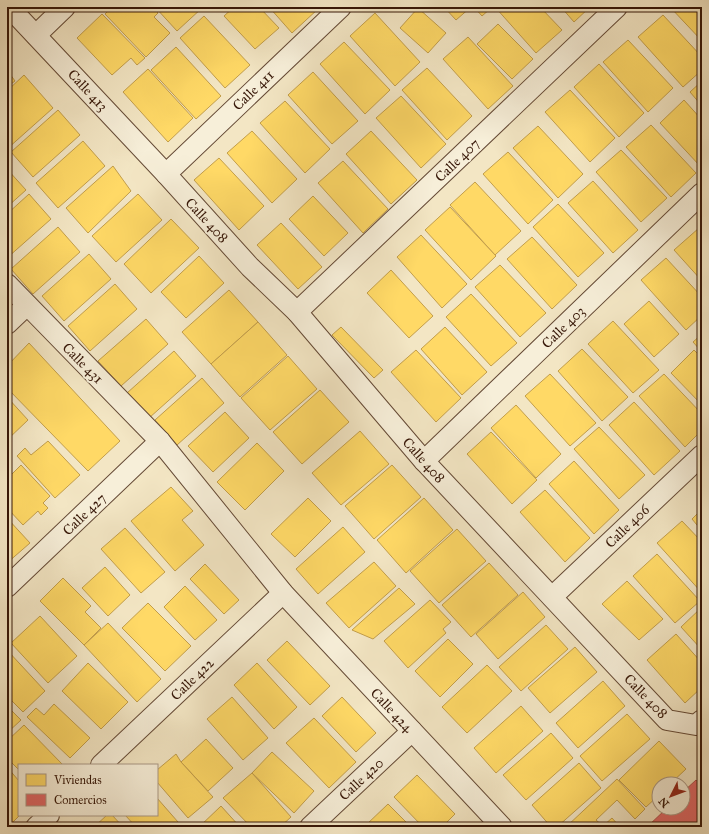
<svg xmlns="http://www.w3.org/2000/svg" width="709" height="834" viewBox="0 0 709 834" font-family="'IM FELL Great Primer',serif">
	<rect width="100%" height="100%" fill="#f3e6c4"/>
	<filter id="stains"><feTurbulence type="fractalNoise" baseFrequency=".005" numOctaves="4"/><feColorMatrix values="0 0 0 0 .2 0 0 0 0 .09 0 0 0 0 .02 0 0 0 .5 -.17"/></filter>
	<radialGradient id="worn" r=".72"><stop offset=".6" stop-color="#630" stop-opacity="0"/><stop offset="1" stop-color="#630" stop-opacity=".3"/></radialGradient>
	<g fill="#ffd966" stroke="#c39e4a">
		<path d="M30,7H39L34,12Z"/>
		<path d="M112,7H153L158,13L154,17L170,33L146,57L105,14Z"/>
		<path d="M155,7H202V8L177,31Z"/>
		<path d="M234,7H259L279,28L255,49L224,16Z"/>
		<path d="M269,7H316L318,9L292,33Z"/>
		<path d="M444,7H471L456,20Z"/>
		<path d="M474,7H490L491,8L482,16Z"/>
		<path d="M495,7H540L562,30L536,53Z"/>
		<path d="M561,7H590L574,22Z"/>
		<path d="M670,7H702V41Z"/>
		<path d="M418,8L446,33L428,53L400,28Z"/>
		<path d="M375,13L420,62L395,86L350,36Z"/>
		<path d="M102,14L145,58L137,65L131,58L112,75L77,38Z"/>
		<path d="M663,15L702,57V70L683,87L638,37Z"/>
		<path d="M204,16L250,65L225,88L180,38Z"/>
		<path d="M498,24L533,59L512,79L477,44Z"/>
		<path d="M468,37L513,86L488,109L443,59Z"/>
		<path d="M628,40L673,88L648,112L603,62Z"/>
		<path d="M344,42L390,90L365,114L320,64Z"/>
		<path d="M176,47L221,96L196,119L151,70Z"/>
		<path d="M599,64L644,113L619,137L574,87Z"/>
		<path d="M427,68L472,116L447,140L402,90Z"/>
		<path d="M148,69L193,118L168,142L123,92Z"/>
		<path d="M7,70L15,81L7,87Z"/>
		<path d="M313,72L358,121L332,144L288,95Z"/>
		<path d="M24,75L53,108L7,149V91Z"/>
		<path d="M702,81V106L690,92Z"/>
		<path d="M570,90L615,138L590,162L545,112Z"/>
		<path d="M401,96L446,144L421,168L376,118Z"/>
		<path d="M684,100L702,120V165L700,166L660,123Z"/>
		<path d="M285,101L330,149L305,173L260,123Z"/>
		<path d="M58,110L80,135L33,177L11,152Z"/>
		<path d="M651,125L696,173L671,197L626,147Z"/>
		<path d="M538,126L583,174L558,198L513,148Z"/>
		<path d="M252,131L297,179L272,203L227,153Z"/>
		<path d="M371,131L417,180L391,204L346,154Z"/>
		<path d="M83,141L105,166L58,208L36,183Z"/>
		<path d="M621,150L667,198L641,222L596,172Z"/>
		<path d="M508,152L553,200L528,224L483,174Z"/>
		<path d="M219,158L264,206L239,230L194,180Z"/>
		<path d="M343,161L388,209L363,233L318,183Z"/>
		<path d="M113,166L131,191L88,233L66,208Z"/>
		<path d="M7,169L26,190L7,207Z"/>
		<path d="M593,181L638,230L613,253L568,203Z"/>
		<path d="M475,182L521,231L495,255L450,205Z"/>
		<path d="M29,194L51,219L7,258V214Z"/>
		<path d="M138,194L162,220L116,262L92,236Z"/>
		<path d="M313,196L348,233L324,256L289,219Z"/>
		<path d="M558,204L604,253L578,277L533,227Z"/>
		<path d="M450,207L496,256L471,280L425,230Z"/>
		<path d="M171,219L199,248L151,293L124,264Z"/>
		<path d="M281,223L322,267L298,289L257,245Z"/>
		<path d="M58,227L80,252L33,294L11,269Z"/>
		<path d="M699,228L702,232V281L674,250Z"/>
		<path d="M421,235L467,284L442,308L397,257Z"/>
		<path d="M532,237L577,285L552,309L507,259Z"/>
		<path d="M89,254L111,279L64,321L42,296Z"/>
		<path d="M199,256L224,283L186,318L161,292Z"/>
		<path d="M666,258L702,297V315L686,330L641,280Z"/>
		<path d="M500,265L546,313L520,337L475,287Z"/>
		<path d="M391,270L433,316L409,338L367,293Z"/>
		<path d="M115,284L137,309L90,351L68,326Z"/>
		<path d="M229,290L258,322L211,364L182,332Z"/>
		<path d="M471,294L517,343L491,366L446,317Z"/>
		<path d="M649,301L679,334L654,357L624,324Z"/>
		<path d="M146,319L168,344L121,386L98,361Z"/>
		<path d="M613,321L659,370L633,393L588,344Z"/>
		<path d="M258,322L287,355L240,397L211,364Z"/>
		<path d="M341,327L383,370L374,378L332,335Z"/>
		<path d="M445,327L487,372L462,395L421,349Z"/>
		<path d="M702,334V352L693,342Z"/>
		<path d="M29,343L120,441L88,471L7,388V366Z"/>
		<path d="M582,349L628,397L602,421L558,371Z"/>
		<path d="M416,350L461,398L436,422L391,372Z"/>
		<path d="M694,350L702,358V405L671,373Z"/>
		<path d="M174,351L196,376L149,418L127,393Z"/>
		<path d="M288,356L317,389L270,430L241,398Z"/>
		<path d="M550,374L596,423L570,446L525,396Z"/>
		<path d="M664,374L702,414V430L685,447L639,396Z"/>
		<path d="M202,378L224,403L177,445L155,420Z"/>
		<path d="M320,390L349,422L302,464L273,432Z"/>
		<path d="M7,397L28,420L7,440Z"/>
		<path d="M634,402L680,451L654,475L609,425Z"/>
		<path d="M516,405L561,454L536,478L491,428Z"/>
		<path d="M225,412L249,438L213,472L188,446Z"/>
		<path d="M599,427L645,475L619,499L574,449Z"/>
		<path d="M360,431L389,464L341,505L312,473Z"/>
		<path d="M491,432L537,480L512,504L467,454Z"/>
		<path d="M48,441L80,475L55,498L17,456L25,448L31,455Z"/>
		<path d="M257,443L284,471L245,510L217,482Z"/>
		<path d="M574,461L619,510L594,534L549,484Z"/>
		<path d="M21,465L50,496L43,503L48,508L41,515L38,511L23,525L7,508V479Z"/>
		<path d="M392,465L421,497L374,539L345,506Z"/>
		<path d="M171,487L193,511L182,520L204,545L175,571L131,521Z"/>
		<path d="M545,490L590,538L565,562L520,512Z"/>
		<path d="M308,498L331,521L295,557L271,534Z"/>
		<path d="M424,498L453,530L406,573L377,540Z"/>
		<path d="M702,509V531L692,519Z"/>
		<path d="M7,518L30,543L7,563Z"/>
		<path d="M682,521L702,542V593L657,543Z"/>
		<path d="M343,527L365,552L318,594L296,569Z"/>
		<path d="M125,528L165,572L141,593L101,549Z"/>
		<path d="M457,529L486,561L439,603L410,571Z"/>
		<path d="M657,554L700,601L675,623L633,576Z"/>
		<path d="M374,562L396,586L349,628L326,603Z"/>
		<path d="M489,563L518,595L471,637L442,605Z"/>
		<path d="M205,564L239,600L224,614L190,579Z"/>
		<path d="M105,567L130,595L108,616L82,588Z"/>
		<path d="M63,578L91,606L85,612L101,628L84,645L40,601Z"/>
		<path d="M627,581L663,619L639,640L602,604Z"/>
		<path d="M185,586L217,620L195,640L164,607Z"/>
		<path d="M399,588L415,604L373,639L352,630Z"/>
		<path d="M523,592L545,617L498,659L476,634Z"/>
		<path d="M430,600L451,622L443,629L446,633L408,668L384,641Z"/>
		<path d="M148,603L191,646L165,671L122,628Z"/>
		<path d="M702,607V650L681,627Z"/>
		<path d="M40,616L77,656L48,683L11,643Z"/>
		<path d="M108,623L161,679L137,702L84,645Z"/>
		<path d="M546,625L568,649L521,691L499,667Z"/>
		<path d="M676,634L702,663V687L685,703L647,660Z"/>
		<path d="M448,639L473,664L440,697L415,671Z"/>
		<path d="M287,641L330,686L310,705L267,660Z"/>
		<path d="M575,647L597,672L550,713L528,688Z"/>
		<path d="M7,650L45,691L23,712L7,696Z"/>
		<path d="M88,663L128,702L101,729L62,691Z"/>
		<path d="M257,663L297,707L274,729L234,685Z"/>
		<path d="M487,665L512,691L467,733L442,707Z"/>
		<path d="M603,681L625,706L578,748L556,723Z"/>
		<path d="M232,697L268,738L243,760L207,719Z"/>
		<path d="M342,697L376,733L356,752L322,716Z"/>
		<path d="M54,704L90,738L70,758L27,717L36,708L44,715Z"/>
		<path d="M7,706L21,720L7,733Z"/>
		<path d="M521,706L543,731L496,773L474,748Z"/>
		<path d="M627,714L650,739L602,781L580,756Z"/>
		<path d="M314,718L356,762L329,788L286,743Z"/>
		<path d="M24,725L63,765H19V770L7,758V741Z"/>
		<path d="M551,733L573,758L526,800L503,775Z"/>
		<path d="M206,739L233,768L208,791L181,762Z"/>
		<path d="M659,741L686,769L670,784H659V795L646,807L619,780Z"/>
		<path d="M272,752L314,791L294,813L252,773Z"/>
		<path d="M176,754L181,762L213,797L188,818L157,782V770Z"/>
		<path d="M579,763L601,788L557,827H551L532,805Z"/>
		<path d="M7,767L19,781L20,815L12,823L7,817Z"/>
		<path d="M252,773L291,817L280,827H251L223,798Z"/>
		<path d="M417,775L455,814L442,827H423L394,797Z"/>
		<path d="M617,779L645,809L635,819L617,800L596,820L603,826L612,818L620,827H566Z"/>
		<path d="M157,798L178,822L173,827H136L125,815H157Z"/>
		<path d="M388,804L411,827H367L366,825Z"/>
		<path d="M221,806L240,827H199Z"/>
		<path d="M107,815H112L123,827H94Z"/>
	</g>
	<path fill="#e06666" stroke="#ad4e4a" d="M696,780L702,786V827H647L667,808H683V792Z"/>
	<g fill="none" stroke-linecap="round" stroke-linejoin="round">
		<g stroke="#654a36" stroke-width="22">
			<g id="minor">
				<path d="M9,7L166,174L250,267L297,312L424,461L667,720L696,725L702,720"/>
				<path d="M36,35L65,7"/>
				<path d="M166,174L341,7"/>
				<path d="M7,284L160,441L283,593L502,827"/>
				<path d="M297,312L617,7"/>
				<path d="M7,324L27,305"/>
				<path d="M424,461L702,193"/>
				<path d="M7,587L160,441"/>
				<path d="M552,597L702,455"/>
				<path d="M101,765L283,593"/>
				<path d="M36,827L49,815"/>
				<path d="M310,827L412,731"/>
			</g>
		</g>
		<use href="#minor" stroke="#f7efd9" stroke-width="20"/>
	</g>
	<g text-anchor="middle" stroke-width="4" stroke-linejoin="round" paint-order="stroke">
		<g font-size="14" fill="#361607" stroke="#f7efd9">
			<text transform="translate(88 90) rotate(47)" y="5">Calle 413</text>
			<text transform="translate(253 90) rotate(-44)" y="5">Calle 411</text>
			<text transform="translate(457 160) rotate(-44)" y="5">Calle 407</text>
			<text transform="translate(207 220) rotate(47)" y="5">Calle 408</text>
			<text transform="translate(563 327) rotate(-44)" y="5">Calle 403</text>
			<text transform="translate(83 363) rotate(45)" y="5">Calle 431</text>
			<text transform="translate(424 460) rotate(48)" y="5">Calle 408</text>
			<text transform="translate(84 514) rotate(-44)" y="5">Calle 427</text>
			<text transform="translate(627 526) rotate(-44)" y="5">Calle 406</text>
			<text transform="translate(192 679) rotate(-44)" y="5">Calle 422</text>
			<text transform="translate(646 696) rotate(46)" y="5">Calle 408</text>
			<text transform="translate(392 710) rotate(47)" y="5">Calle 424</text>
			<text transform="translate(361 779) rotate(-43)" y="5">Calle 420</text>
		</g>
	</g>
	<rect width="709" height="834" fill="none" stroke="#f3e6c4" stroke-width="24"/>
	<rect x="8" y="8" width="693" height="818" fill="none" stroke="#361607" stroke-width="2"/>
	<rect x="12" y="12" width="685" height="810" fill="none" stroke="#361607"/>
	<rect x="18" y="764" width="140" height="52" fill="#f7efd9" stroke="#aa9885"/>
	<rect x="26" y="774" width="20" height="12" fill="#ffd966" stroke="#aa9885"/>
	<text x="54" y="784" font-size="12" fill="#361607">Viviendas</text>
	<rect x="26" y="794" width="20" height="12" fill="#e06666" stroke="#aa9885"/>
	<text x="54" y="804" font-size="12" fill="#361607">Comercios</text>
	<g transform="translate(671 796) rotate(228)"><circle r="19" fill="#f7efd9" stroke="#aa9885"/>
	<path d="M0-3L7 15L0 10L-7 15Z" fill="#8f2418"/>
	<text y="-6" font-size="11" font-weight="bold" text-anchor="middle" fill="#361607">N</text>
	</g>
	<rect width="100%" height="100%" filter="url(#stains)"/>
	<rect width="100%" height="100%" fill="url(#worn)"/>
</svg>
